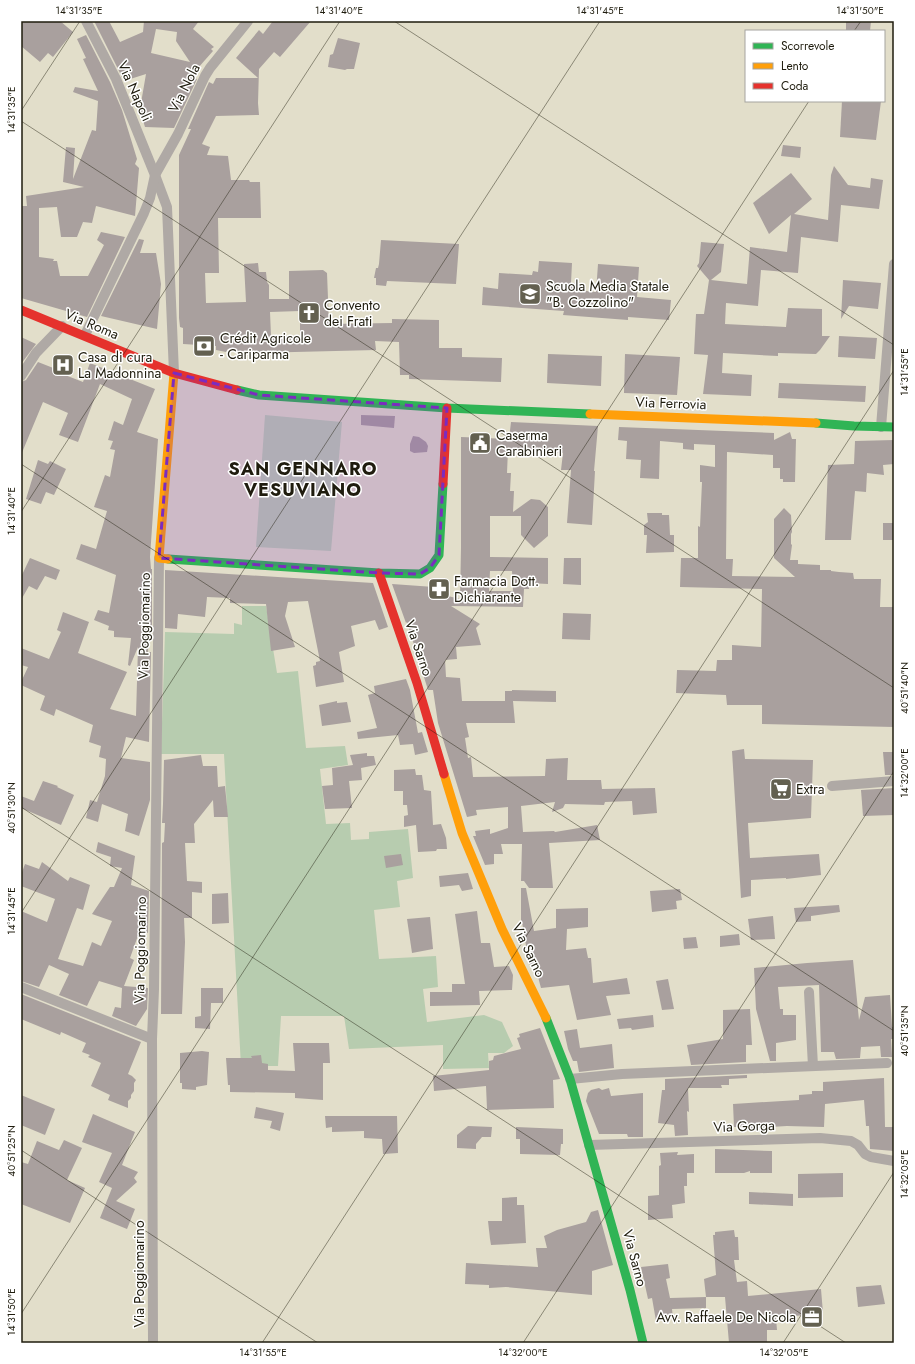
<svg xmlns="http://www.w3.org/2000/svg" width="915" height="1364" viewBox="0 0 915 1364" font-family="Jost,sans-serif">
	<rect width="100%" height="100%" fill="#e2deca"/>
	<path fill="#bdcfb5" d="M265,415L342,422L331,551L256,547Z"/>
	<path fill="#b7ccaf" d="M242,606H266L277,673L298,671L306,748L345,746L348,765L320,769L326,824L350,823L351,840L369,839V832L408,829L413,878L397,881L400,907L374,910L379,959L436,956L438,987L423,989L427,1022L484,1015L502,1022L513,1046L504,1053H488L489,1068L443,1069V1045L349,1049L344,1016H281L278,1066H241L224,754H161L165,632L234,634V623L242,625Z"/>
	<g fill="#a9a09e" fill-rule="evenodd">
		<path d="M21,21H60L73,32L53,57L48,53L40,62L21,46Z"/>
		<path d="M94,21H109L120,42L143,32L144,21H199L193,29L214,47L211,49L213,51L190,77L197,79L174,128L145,127L138,103H141L146,74L124,81ZM156,29L177,32L176,41L190,62L151,53Z"/>
		<path d="M273,21H311L280,57L274,52L259,69L258,103L259,115L216,116L202,144L210,147L207,155L228,156L231,180H249L250,182H260L261,218H218L219,273H205L206,303L246,302L244,264L258,263L259,272H266L267,282L269,285V299H289V271L323,270L327,273L329,324L392,323V319L439,320V348H462V357L502,358L501,382L409,379V375H400L399,342L375,341L376,350L250,353L228,349L226,352L216,350V346L183,344V328L180,327L179,318V155L191,129H188L209,82L213,84L216,78H258L236,58L259,30L263,34ZM300,311V336H271L270,312Z"/>
		<path d="M846,21H871L870,31H846Z"/>
		<path d="M86,35L110,82L122,110L137,159L135,164L139,168L135,216L96,206L92,223L83,222L77,237H61L57,207L39,208V257L54,259L53,261H57L60,276H88L104,245L97,240L101,232L125,237L87,317L21,298V206H27L26,196L84,187L63,182L66,147L75,148L73,179L92,130L96,131L98,101L73,92L75,87L98,91L83,59L86,58L77,39Z"/>
		<path d="M338,38L360,43L354,69H347L345,70L328,67L330,55L333,54Z"/>
		<path d="M842,101H881L876,140L840,137Z"/>
		<path d="M783,145L801,147L800,158L781,156Z"/>
		<path d="M834,166L848,185L870,188L871,178L883,180L879,209L841,205L838,242L801,237L798,273L761,270L758,306L726,303L725,324L786,327L788,308L822,309V336H830L820,350L816,354L778,353V356L723,353L722,373L752,375L751,396L703,394L708,355L694,354L696,314H704L709,280L697,266L699,263L701,242L724,244L721,272L711,280L747,284L750,247L787,252L791,215L769,234L753,203L791,173L812,199L794,214L828,220L831,175Z"/>
		<path d="M139,239L144,240L140,253H156L161,284L157,329L101,316Z"/>
		<path d="M381,240L459,244L456,284L387,281L386,286L376,285V278H374L376,268H378L379,264Z"/>
		<path d="M539,261L572,263L571,283L578,284L577,290L596,292L598,264L639,267L637,297L671,300L669,320L628,317V320L563,315L564,311L482,305L483,287L498,289L499,273L532,275L533,271L538,272Z"/>
		<path d="M843,280L881,283L878,309L849,306L841,319Z"/>
		<path d="M839,336L877,338L875,359L838,357Z"/>
		<path d="M21,337L36,344L21,364Z"/>
		<path d="M548,354L602,356L601,386L547,383Z"/>
		<path d="M625,354L680,357L677,395L624,393Z"/>
		<path d="M38,362L66,373L65,375L83,382L90,363L155,389L137,432L158,439L150,557L151,569H152V628H149L148,652H151L149,742L126,737L121,758L150,762V800L139,836L125,831L128,814L102,804L98,822L86,818L90,800L97,802L105,776L106,759L99,757L101,746L89,742L93,725L56,709L54,716L40,710L45,696L21,685V682L28,667L21,665V648L49,659L61,632L57,630L63,612L89,622L78,653L127,672L110,709L136,716L138,647L130,666L128,665L131,638L114,637V631L108,630L109,626L94,620L98,610L109,613L116,575L76,559L81,544L96,549L107,511L94,507L105,475L110,477L115,450L110,449L113,441L108,440L114,421L123,425L132,399L100,384L78,442L59,435L68,413L43,402L21,455V382L26,380Z"/>
		<path d="M779,383L866,386L865,402L778,398Z"/>
		<path d="M361,415L395,416L394,428L361,425Z"/>
		<path d="M511,422L598,426L595,460L594,471H595L592,525L567,523L571,470H561L563,453L508,449L507,473H511L510,491H514L513,512L531,499L540,500L548,507V536L534,548L521,535V516H490V557L548,558V584L529,583V589H524L523,607L451,606L480,624L476,628L481,645L456,647L457,659L445,660L446,677L460,678L462,701H505V691H512V690L556,691V702L513,701L515,723H466L469,737L465,738L468,758L471,757L473,777L545,776L546,759L568,758L567,780H601L602,789L655,788L657,813L633,815L632,801L605,802L604,805L565,804L563,808L552,812L555,802L521,806L523,832L554,831L555,832L597,825L600,840L549,843L553,888H529L524,881H521L522,844H501L503,854H494V864L485,865L473,836H476L475,831L490,829V834L508,828V807L476,810L477,815L467,817L438,723L433,690H428L407,622L406,623L392,584L434,587V590L444,599L448,596L460,599L461,548V437L509,439ZM490,571H512L513,591H489Z"/>
		<path d="M619,427L774,433V440L790,432L792,439H796L795,482H783V479H780V468H773V455L727,452L726,559H733L732,576L795,577L774,558V519L784,508L791,515L792,532L791,534V544L792,545L790,560H798V564L820,565V570H831V571L839,572L853,573L854,579H881L880,607H894V727L762,724V705H727L726,695L676,693L677,670L716,671L717,660H732V645L761,647L762,589L680,587L681,558H698V526L700,527L702,482H700V465L715,467V445L694,444V450L683,449V443L660,441L659,479L640,478L641,460L626,459L627,441L618,440Z"/>
		<path d="M413,436L419,437L426,442L428,446L427,452L414,453L410,451V444Z"/>
		<path d="M894,440V464L883,465L884,475L867,473L866,492L855,491L851,540H825L828,465L854,464L855,441Z"/>
		<path d="M38,460L48,464L50,461L66,469L54,495L46,492L41,504L26,499Z"/>
		<path d="M647,513H662V515H669L670,535H674V552L646,553L647,535H644V525L648,522Z"/>
		<rect x="883" y="523" width="11" height="17"/>
		<path d="M30,558L60,570L56,580L45,576L37,590L29,586L21,600V577Z"/>
		<path d="M564,558H581V585L563,584Z"/>
		<path d="M165,570L373,583L388,627L379,630L375,620L351,626L355,646L339,652L344,682L316,687L313,666L316,665V662L320,661L308,601L288,602L285,616L295,647L271,651L266,604L230,603V598L207,597L205,617L178,614L177,629L165,628Z"/>
		<path d="M563,613L591,614L590,640L562,639Z"/>
		<path d="M406,679L410,690L418,733L422,732L428,752L415,755L413,744L400,745L398,735L358,739L357,732L377,728L368,695L375,693L374,686Z"/>
		<path d="M337,701V703L347,702L351,722L322,726L319,705Z"/>
		<path d="M744,749L745,759L813,760L811,818L748,823L750,858L819,854L821,875L786,879V878L751,880V896L741,898L732,751Z"/>
		<path d="M883,752H894V775H885Z"/>
		<path d="M367,753V756H374L376,765L361,768L362,780L349,781L352,808L325,809L322,786L333,785L332,768L353,765L350,755Z"/>
		<path d="M201,755L203,766H217L218,787L225,786L228,817H214L213,800L194,824L195,843H185L187,881L202,882V893L192,892V918H184L185,942L182,1014H161L162,843L164,842L165,823H162L163,804L164,760Z"/>
		<path d="M415,769L416,775H422L424,790L431,791L433,825L441,824L446,838L447,849H437L436,851L418,852L416,825L404,827V816L408,815L407,805H403V791H394V770Z"/>
		<path d="M43,781L58,786L57,787L74,795L61,825L21,808V796L34,801Z"/>
		<path d="M894,788V815L863,816L861,790Z"/>
		<path d="M98,842L135,856L131,885L149,891L148,933L140,930L130,958L134,960L124,986L148,988L147,1009L136,1026L112,1016L115,1007L121,1008L122,988L99,981L87,1006L59,995L69,974L49,965L39,987L21,981V911L47,922L55,899L21,886V875L25,864L39,869L42,862L68,881L70,877L90,885L83,910L77,908L58,959L83,966L92,942L101,946L112,921L92,914L110,887H114L122,868L110,866L111,857L96,852Z"/>
		<path d="M401,854L403,865L386,868L384,856Z"/>
		<path d="M468,873L473,889L462,891L459,885L440,887L439,876Z"/>
		<path d="M521,888H526L534,931L556,928V909L588,908V927L567,929L566,950L586,948L588,958H591L593,983L627,978L630,994L606,996L611,1015L577,1020L569,985L541,988L535,966L531,967L529,963L522,922H521Z"/>
		<path d="M680,889L682,900L676,901L677,909L652,912L650,891Z"/>
		<path d="M228,893L229,923L212,924V894Z"/>
		<path d="M839,905L840,912L811,916V921L796,922L794,908Z"/>
		<path d="M477,911L481,943H490L494,967L509,966L513,975L512,990L479,991L480,1005L430,1006V992H452V984H465L455,914Z"/>
		<path d="M773,916L775,939L751,940L748,919Z"/>
		<path d="M430,917L433,949L412,953L407,919Z"/>
		<path d="M739,934L740,945L720,947V936Z"/>
		<path d="M696,937L698,948L684,949L683,938Z"/>
		<path d="M853,960L859,1020L865,997L890,995L892,1027H894V1039H891L892,1057H881L880,1046L861,1047L860,1058L836,1059L834,1052H821L819,985L778,987L780,1009H783V1015H796V1040L776,1043V1061H770L756,1009L754,968L807,963Z"/>
		<path d="M668,979L674,1009L662,1010L656,981Z"/>
		<path d="M201,988H223V1003H211L210,1029L195,1028V1017L201,1016Z"/>
		<path d="M21,994L141,1042L128,1074L132,1076L136,1080L134,1083V1091L131,1095V1098L128,1101V1108L108,1100L110,1095L91,1086L101,1063L88,1057L90,1055L82,1052L86,1043L61,1032L60,1035L21,1019Z"/>
		<path d="M750,1009L752,1045H746V1062L691,1065L687,1045L723,1039V1010Z"/>
		<path d="M653,1015L654,1027L632,1030L631,1028L619,1029L617,1019Z"/>
		<path d="M540,1028L560,1079L553,1080L554,1108L486,1110L487,1109L486,1086L434,1091L433,1076L489,1070V1061L493,1060L494,1056L521,1049L517,1038L520,1037L519,1034Z"/>
		<path d="M577,1029L580,1048L612,1044L614,1068L579,1072L577,1061H573L568,1049L564,1031Z"/>
		<path d="M293,1043H329L330,1063H323V1100L295,1098V1093L230,1092V1085H228L226,1058H252L251,1056L261,1055L262,1063L268,1064V1070L295,1071Z"/>
		<path d="M202,1051L209,1052L207,1085L196,1087V1090L182,1089V1083H180V1053Z"/>
		<path d="M747,1075V1078L729,1079V1085H721L722,1088H688L689,1112L687,1111L688,1135L675,1136L674,1125L658,1123L662,1090H665V1079Z"/>
		<path d="M884,1078L885,1127H894V1151L870,1149L869,1126H866L864,1100L825,1104L824,1127L787,1126L756,1128L755,1130H746L745,1127H734L733,1104L799,1100V1095L812,1094V1091H823V1082Z"/>
		<path d="M599,1088L602,1090L609,1088L611,1096L643,1093V1137H628L627,1134H599L586,1101L588,1093L591,1090Z"/>
		<path d="M21,1095L55,1109L45,1135L21,1125Z"/>
		<path d="M256,1107L284,1113L280,1131L270,1128L272,1121L254,1118Z"/>
		<path d="M93,1114L135,1132L122,1165L138,1172L134,1178L137,1182L116,1201L135,1209L127,1229L100,1218L112,1188L99,1182L112,1153L82,1142Z"/>
		<path d="M325,1116H397L398,1153L383,1154L382,1139L364,1138V1131L332,1132V1127L326,1128Z"/>
		<path d="M468,1126L492,1127L491,1137H482L476,1144V1149L457,1148V1135Z"/>
		<path d="M516,1127L563,1129V1144H561L560,1155L520,1154V1139H516Z"/>
		<path d="M64,1140L82,1148L67,1180L85,1188L70,1223L21,1204V1162L28,1164L37,1141L59,1150Z"/>
		<path d="M715,1149L772,1151V1173H750V1171L744,1173H715Z"/>
		<path d="M678,1152L677,1155L694,1154V1173H687V1186H684L685,1203L672,1205L673,1218L648,1220V1196L659,1195V1166L661,1165L660,1153Z"/>
		<path d="M843,1173V1197L798,1198V1174Z"/>
		<path d="M749,1192L793,1194V1206L749,1204Z"/>
		<path d="M517,1197V1205H524L526,1243L491,1245L490,1239L488,1221H502V1198Z"/>
		<path d="M598,1210L613,1265L592,1271V1295L506,1287L489,1288V1285L465,1284L466,1263L538,1267L536,1248H547L544,1236L557,1230L586,1222L591,1212Z"/>
		<path d="M734,1230L735,1237H738L739,1260H734L737,1282L747,1281L748,1296L821,1289L823,1313L776,1318L777,1330H767V1343H729L725,1297H706L704,1279L716,1275L713,1235H715V1232Z"/>
		<path d="M668,1264L670,1278L666,1279L670,1298L706,1297V1308L672,1309L673,1318L656,1321L652,1298L648,1299L641,1267Z"/>
		<path d="M881,1285L885,1304L858,1307L856,1287Z"/>
	</g>
	<g fill="none" stroke-linecap="round" stroke-linejoin="round">
		<g stroke="#afa9a5" stroke-width="10">
			<path d="M86,21L116,79L155,175L167,207L174,373"/>
			<path d="M85,335L144,213L150,198L155,175L178,134L205,76L210,68L248,21"/>
			<path d="M21,376L36,353L62,326"/>
			<path d="M881,427L894,264"/>
			<path d="M832,786L894,781"/>
			<path d="M21,987L152,1039"/>
			<path d="M809,992L813,1066"/>
			<path d="M570,1079L622,1074L887,1063"/>
			<path d="M589,1145L820,1138L851,1141L858,1145L865,1154L871,1157L894,1161"/>
			<path d="M153,1343L152,1039L154,989L159,558"/>
		</g>
		<g stroke="#30b455" stroke-width="9">
			<path d="M237,390L259,395L447,408L590,414"/>
			<path d="M816,423L854,426L894,427"/>
			<path d="M168,559L379,573L420,574L430,568L439,555L443,484"/>
			<path d="M546,1018L570,1079L630,1290L643,1343"/>
		</g>
		<g stroke="#ff9f0a" stroke-width="9">
			<path d="M590,414L816,423"/>
			<path d="M168,559L159,558L174,373"/>
			<path d="M444,774L462,833L502,929L546,1018"/>
		</g>
		<g stroke="#e5322d" stroke-width="9">
			<path d="M21,310L174,373L237,390"/>
			<path d="M443,484L447,408"/>
			<path d="M379,573L417,683L444,774"/>
		</g>
	</g>
	<path fill="#7b2cbf" fill-opacity="0.2" stroke="#7b2cbf" stroke-width="3" stroke-dasharray="8 5" stroke-linejoin="round" d="M174,373L259,395L447,408L439,555L430,568L420,574L379,573L159,558Z"/>
	<path fill="none" stroke="#1f1c0e" stroke-width="1" stroke-opacity="0.45" d="M394,21L894,345M854,31L861,21M21,111L80,21M21,121L894,688M21,464L894,1031M21,512L340,21M21,807L846,1343M21,913L600,21M21,1150L318,1343M21,1314L809,101M262,1343L894,370M523,1343L894,771M783,1343L894,1172"/>
	<defs>
		<g id="school-square" transform="scale(1.15)"><rect x="-9" y="-9" width="18" height="18" rx="4" fill="#636050" stroke="#fff"/><path d="M0-5L7-2L0 1L-7-2ZM-4 1L0 2.5L4 1V4Q0 6-4 4Z" fill="#fff"/></g>
		<g id="church-square" transform="scale(1.15)"><rect x="-9" y="-9" width="18" height="18" rx="4" fill="#636050" stroke="#fff"/><path d="M-1.2-6h2.4v3.5h3.3v2.4h-3.3V6h-2.4V-.1h-3.3v-2.4h3.3Z" fill="#fff"/></g>
		<g id="bank-square" transform="scale(1.15)"><rect x="-9" y="-9" width="18" height="18" rx="4" fill="#636050" stroke="#fff"/><path d="M-6-4H6V4H-6ZM0-2.3a2.3 2.3 0 1 0 0 4.6a2.3 2.3 0 1 0 0-4.6Z" fill="#fff"/></g>
		<g id="hospital-square" transform="scale(1.15)"><rect x="-9" y="-9" width="18" height="18" rx="4" fill="#636050" stroke="#fff"/><path d="M-5-5h3v3.5h4V-5h3V5h-3V1.5h-4V5h-3Z" fill="#fff"/></g>
		<g id="civic-square" transform="scale(1.15)"><rect x="-9" y="-9" width="18" height="18" rx="4" fill="#636050" stroke="#fff"/><path d="M-.6-6.5H3V-4.5H.6V-3L4-1V1h2V6H-6V1h2V-1L-.6-3ZM-1.2 2.5V6h2.4V2.5Z" fill="#fff"/></g>
		<g id="pharmacy-square" transform="scale(1.15)"><rect x="-9" y="-9" width="18" height="18" rx="4" fill="#636050" stroke="#fff"/><path d="M-2-6h4v4h4v4h-4v4h-4v-4h-4v-4h4Z" fill="#fff"/></g>
		<g id="supermarket-square" transform="scale(1.15)"><rect x="-9" y="-9" width="18" height="18" rx="4" fill="#636050" stroke="#fff"/><path d="M-6-5.5h2.5l.6 2H6L4.5 2H-2.5L-4.4-4H-6ZM-1.5 3.2a1.3 1.3 0 1 0 .1 0ZM3 3.2a1.3 1.3 0 1 0 .1 0Z" fill="#fff"/></g>
		<g id="office-square" transform="scale(1.15)"><rect x="-9" y="-9" width="18" height="18" rx="4" fill="#636050" stroke="#fff"/><path d="M-6-3h4V-5.5h4V-3h4V5H-6ZM-1-4.5V-3h2v-1.5ZM-6 0V1H6V0Z" fill="#fff"/></g>
	</defs>
	<g fill-rule="evenodd">
		<use href="#school-square" x="530" y="294"/>
		<use href="#church-square" x="309" y="313"/>
		<use href="#bank-square" x="204" y="346"/>
		<use href="#hospital-square" x="63" y="365"/>
		<use href="#civic-square" x="480" y="443"/>
		<use href="#pharmacy-square" x="439" y="589"/>
		<use href="#supermarket-square" x="781" y="789"/>
		<use href="#office-square" x="812" y="1317"/>
	</g>
	<g text-anchor="middle" stroke-width="3" stroke-linejoin="round" paint-order="stroke">
		<g font-size="14" fill="#1f1c0e" stroke="#fff">
			<text transform="translate(184 88) rotate(-63)" y="5">Via Nola</text>
			<text transform="translate(135 91) rotate(66)" y="5">Via Napoli</text>
			<text transform="translate(92 324) rotate(23)" y="5">Via Roma</text>
			<text transform="translate(671 403) rotate(2)" y="5">Via Ferrovia</text>
			<text transform="translate(144 626) rotate(-89)" y="5">Via Poggiomarino</text>
			<text transform="translate(419 648) rotate(71)" y="5">Via Sarno</text>
			<text transform="translate(140 950) rotate(-89)" y="5">Via Poggiomarino</text>
			<text transform="translate(529 950) rotate(64)" y="5">Via Sarno</text>
			<text transform="translate(744 1126) rotate(-2)" y="5">Via Gorga</text>
			<text transform="translate(635 1258) rotate(75)" y="5">Via Sarno</text>
			<text transform="translate(139 1274) rotate(-90)" y="5">Via Poggiomarino</text>
		</g>
		<g font-size="14" fill="#1f1c0e" stroke="#fff" text-anchor="start">
			<text x="546" y="291">Scuola Media Statale<tspan x="546" dy="16">"B. Cozzolino"</tspan></text>
			<text x="324" y="310">Convento<tspan x="324" dy="16">dei Frati</tspan></text>
			<text x="220" y="343">Crédit Agricole<tspan x="220" dy="16">- Cariparma</tspan></text>
			<text x="78" y="362">Casa di cura<tspan x="78" dy="16">La Madonnina</tspan></text>
			<text x="496" y="440">Caserma<tspan x="496" dy="16">Carabinieri</tspan></text>
			<text x="454" y="586">Farmacia Dott.<tspan x="454" dy="16">Dichiarante</tspan></text>
			<text x="796" y="794">Extra</text>
			<text x="796" y="1322" text-anchor="end">Avv. Raffaele De Nicola</text>
		</g>
		<g font-size="18" font-weight="bold" letter-spacing="1" fill="#1f1c0e" stroke="#fff">
			<text x="303" y="475">SAN GENNARO<tspan x="303" dy="21">VESUVIANO</tspan></text>
		</g>
	</g>
	<rect width="915" height="1364" fill="none" stroke="#ffffff" stroke-width="44"/>
	<rect x="745" y="30" width="140" height="72" fill="#ffffff" stroke="#a5a49f"/>
	<rect x="753" y="43" width="20" height="6" fill="#30b455" stroke="#a5a49f"/>
	<text x="781" y="50" font-size="12" fill="#1f1c0e">Scorrevole</text>
	<rect x="753" y="63" width="20" height="6" fill="#ff9f0a" stroke="#a5a49f"/>
	<text x="781" y="70" font-size="12" fill="#1f1c0e">Lento</text>
	<rect x="753" y="83" width="20" height="6" fill="#e5322d" stroke="#a5a49f"/>
	<text x="781" y="90" font-size="12" fill="#1f1c0e">Coda</text>
	<rect x="22" y="22" width="871" height="1320" fill="none" stroke="#1f1c0e" stroke-width="1.5"/>
	<g font-size="10" text-anchor="middle" fill="#1f1c0e">
		<text x="79" y="14">14°31'35"E</text>
		<text x="339" y="14">14°31'40"E</text>
		<text x="600" y="14">14°31'45"E</text>
		<text x="860" y="14">14°31'50"E</text>
		<text transform="translate(11 110) rotate(-90)" y="4">14°31'35"E</text>
		<text transform="translate(904 372) rotate(-90)" y="4">14°31'55"E</text>
		<text transform="translate(11 511) rotate(-90)" y="4">14°31'40"E</text>
		<text transform="translate(904 688) rotate(-90)" y="4">40°51'40"N</text>
		<text transform="translate(904 773) rotate(-90)" y="4">14°32'00"E</text>
		<text transform="translate(11 808) rotate(-90)" y="4">40°51'30"N</text>
		<text transform="translate(11 911) rotate(-90)" y="4">14°31'45"E</text>
		<text transform="translate(904 1031) rotate(-90)" y="4">40°51'35"N</text>
		<text transform="translate(11 1151) rotate(-90)" y="4">40°51'25"N</text>
		<text transform="translate(904 1174) rotate(-90)" y="4">14°32'05"E</text>
		<text transform="translate(11 1312) rotate(-90)" y="4">14°31'50"E</text>
		<text x="263" y="1356">14°31'55"E</text>
		<text x="523" y="1356">14°32'00"E</text>
		<text x="784" y="1356">14°32'05"E</text>
	</g>
</svg>
